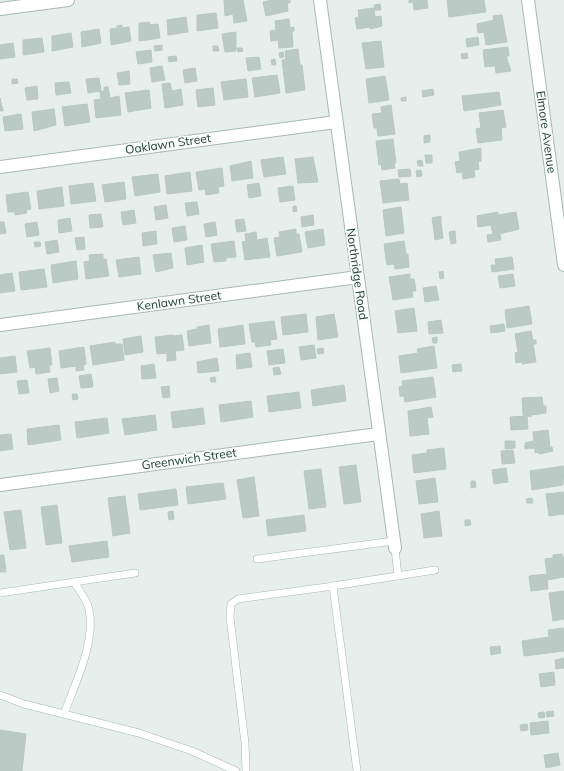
<svg xmlns="http://www.w3.org/2000/svg" width="564" height="771" viewBox="0 0 564 771" font-family="Mulish,sans-serif">
	<rect width="100%" height="100%" fill="#e6efeb"/>
	<g fill="#bbcac4" stroke="#b8c9c2">
		<path d="M224,0H243L247,21L234,23L233,14L225,16Z"/>
		<path d="M272,0H290V3H287L288,11L266,16L263,2Z"/>
		<path d="M409,0H427L428,8L414,10L413,2L409,3Z"/>
		<path d="M447,0H484L486,12L449,17Z"/>
		<path d="M380,4L381,10H375L374,5Z"/>
		<path d="M374,8L375,17L381,16L382,26L370,29V27L357,29L355,18L359,17L358,10Z"/>
		<path d="M216,13L218,28L197,31V15Z"/>
		<path d="M502,15L507,42L486,45L484,32L478,33L477,24L494,20L493,16Z"/>
		<path d="M186,17L188,32L168,35L167,20Z"/>
		<path d="M289,19L290,28L294,27V31H292L293,47L279,48L278,40L271,41L270,31L276,30L275,21Z"/>
		<path d="M149,22L150,25L158,24L160,38L139,41V23Z"/>
		<path d="M122,25V28L129,27L131,41L111,45L110,29L117,28V26Z"/>
		<path d="M99,29L101,43L82,47L81,32Z"/>
		<path d="M236,32V51L225,52L222,34Z"/>
		<path d="M71,33L73,47L52,51V36Z"/>
		<path d="M478,37L479,45L467,47L466,39Z"/>
		<path d="M42,38L44,52L23,55V40Z"/>
		<path d="M381,41L384,67L366,69L362,43Z"/>
		<path d="M13,43L15,57L0,59V45Z"/>
		<path d="M162,45V50L155,51L154,46Z"/>
		<path d="M213,46H218L219,51H213Z"/>
		<path d="M508,47L509,56H506L511,71L496,73L495,66L485,67L483,50Z"/>
		<path d="M237,48H242L243,51L238,52Z"/>
		<path d="M298,49L299,58L286,60L285,51Z"/>
		<path d="M151,50L152,62L138,64L136,52Z"/>
		<path d="M283,52L284,57L280,58L279,53Z"/>
		<path d="M467,53L468,58L462,59L461,54Z"/>
		<path d="M176,56L177,61L169,62L168,57Z"/>
		<path d="M259,57L261,69L248,71L246,58Z"/>
		<path d="M299,58L300,65L283,68L282,60Z"/>
		<path d="M275,59L276,65H272L271,60Z"/>
		<path d="M302,65L305,90L286,93L283,68Z"/>
		<path d="M162,66L165,80L152,82L150,68Z"/>
		<path d="M195,68L197,81L185,83L183,70Z"/>
		<path d="M129,71L130,84L119,85L117,73Z"/>
		<path d="M277,75L280,93L255,97L252,78Z"/>
		<path d="M385,76L389,100L369,103L366,79Z"/>
		<path d="M99,78L101,91L88,93L86,79Z"/>
		<path d="M12,79H17L18,83L12,84Z"/>
		<path d="M246,79L248,97L224,100L221,82Z"/>
		<path d="M69,82L71,93L56,95L55,83Z"/>
		<path d="M170,83L172,91L181,89L183,105L165,108L162,84Z"/>
		<path d="M37,86L38,99L27,100L25,88Z"/>
		<path d="M104,87H108L110,98L119,96L121,115L96,118L94,100L101,99L100,92L104,91Z"/>
		<path d="M213,88L215,105L198,107L196,90Z"/>
		<path d="M433,89L434,95L423,97L422,91Z"/>
		<path d="M149,90L151,108L128,112L125,93Z"/>
		<path d="M499,92L501,105L464,111L462,96Z"/>
		<path d="M406,97V101H401V98Z"/>
		<path d="M0,98L3,111H0Z"/>
		<path d="M87,104L90,122L65,126L62,107Z"/>
		<path d="M391,105L395,134L378,136L377,128H374L372,114L382,113L381,107Z"/>
		<path d="M54,109L56,125L34,131L32,112Z"/>
		<path d="M503,110L506,127L501,128L502,140L478,143L476,129L481,128L479,113Z"/>
		<path d="M21,114L23,129L5,131L3,117Z"/>
		<path d="M430,135V142L424,143V136Z"/>
		<path d="M393,139L396,163H394L395,168L382,170L381,164L379,165L376,141Z"/>
		<path d="M481,148V161H478L479,169L474,170L475,177L463,179L462,172L457,173L455,162L460,161L459,152Z"/>
		<path d="M425,155H432V163H426Z"/>
		<path d="M283,157L286,174L264,177L261,160Z"/>
		<path d="M313,157L318,182L298,183L295,159Z"/>
		<path d="M422,160L423,166H418L417,161Z"/>
		<path d="M251,161L253,178L232,181L230,166Z"/>
		<path d="M222,168L224,186L218,187L219,193L206,195L205,189L199,190L196,172Z"/>
		<path d="M410,169L411,176L399,177L398,170Z"/>
		<path d="M421,170L422,176L417,177L416,171Z"/>
		<path d="M190,172L192,191L167,194L165,176Z"/>
		<path d="M158,174L160,192L135,196L132,177Z"/>
		<path d="M399,179L400,184L407,183L409,200L383,203L380,181Z"/>
		<path d="M124,182L126,199L105,202L102,185Z"/>
		<path d="M93,183L96,201L71,204L69,186Z"/>
		<path d="M259,183L261,196L249,198L247,185Z"/>
		<path d="M293,186L295,200L280,202L278,188Z"/>
		<path d="M62,187L64,206L39,209L37,191Z"/>
		<path d="M28,192L31,209L26,210L27,213L15,215V212H8L6,195Z"/>
		<path d="M197,202L199,214L187,216L185,203Z"/>
		<path d="M166,205L168,218L156,220L154,207Z"/>
		<path d="M293,206H296L297,211L293,212Z"/>
		<path d="M401,207L404,233L386,236L383,210Z"/>
		<path d="M134,210L136,223L123,225L121,212Z"/>
		<path d="M498,212V215L516,212L519,229L500,234L501,240L488,242L487,235L493,234L491,225L478,227L477,216Z"/>
		<path d="M101,214L103,227L90,228L89,215Z"/>
		<path d="M313,215L314,225L302,227L301,217Z"/>
		<path d="M441,216V223L433,224L432,218Z"/>
		<path d="M70,218L72,231L59,233L58,220Z"/>
		<path d="M244,219L246,231L237,232L235,220Z"/>
		<path d="M0,222H4L6,233L0,234Z"/>
		<path d="M37,222L39,235L27,237L25,224Z"/>
		<path d="M215,222L217,235L206,237L204,224Z"/>
		<path d="M441,223L443,238L435,240L433,224Z"/>
		<path d="M185,226L187,240L174,242L172,228Z"/>
		<path d="M296,229V234H299L302,252L277,256L274,238L280,237L279,232Z"/>
		<path d="M323,229L325,245L308,248L305,232Z"/>
		<path d="M156,231L157,244L143,246L142,233Z"/>
		<path d="M455,231L456,243L451,244L449,232Z"/>
		<path d="M256,232L257,240L267,238L270,257L245,260L242,242L246,241L245,234Z"/>
		<path d="M84,237L85,249L77,250L75,238Z"/>
		<path d="M57,240L59,252L47,254L45,242Z"/>
		<path d="M234,241L236,257L226,258V261L214,262L211,244Z"/>
		<path d="M404,241L406,254H408L409,267L395,269L394,264L387,265L384,244Z"/>
		<path d="M34,242H40L41,246L35,247Z"/>
		<path d="M202,245L204,262L187,265L185,248Z"/>
		<path d="M171,253L173,268L156,272L153,255Z"/>
		<path d="M103,254V259H106L109,276L86,279L84,262L90,261L89,255Z"/>
		<path d="M139,257L141,274L119,277L116,260Z"/>
		<path d="M512,257L514,269L492,272L491,265H496L495,259Z"/>
		<path d="M76,261L78,279L53,283L51,265Z"/>
		<path d="M44,269L47,287L21,290L19,272Z"/>
		<path d="M443,271L444,278L440,279L439,272Z"/>
		<path d="M12,273L15,291L0,293V275Z"/>
		<path d="M410,274V279H414L416,291H412L413,297L393,300L389,277Z"/>
		<path d="M513,274L515,286L500,288L498,276Z"/>
		<path d="M436,286L439,300L425,302L423,288Z"/>
		<path d="M529,306L532,324L507,328L505,310Z"/>
		<path d="M414,308L417,331L398,333L395,311Z"/>
		<path d="M306,314L308,332L283,335L281,317Z"/>
		<path d="M334,314L338,337L318,340L316,317Z"/>
		<path d="M441,320L443,333L429,334L428,322Z"/>
		<path d="M274,321L277,339L270,340L271,345L256,347L255,342H252L249,324Z"/>
		<path d="M504,324L505,331L491,333L490,326Z"/>
		<path d="M209,325L211,343L189,346L187,331L197,329V327Z"/>
		<path d="M243,325L245,344L220,347L218,329Z"/>
		<path d="M531,331L533,340H536V344H533L536,362L522,364V362L516,363L515,353L518,352L515,334Z"/>
		<path d="M173,335V336L182,335L184,350L175,351L176,360L167,361V353L157,354L155,337Z"/>
		<path d="M141,336L143,352L125,355L123,339Z"/>
		<path d="M437,337V343H433L432,338Z"/>
		<path d="M115,342V344H122L124,360L93,365L90,346Z"/>
		<path d="M314,345L316,358L301,360L299,347Z"/>
		<path d="M434,346L437,368L401,373L399,356L418,353L417,349Z"/>
		<path d="M84,347L86,364L83,365L84,370L76,371V366L61,368L59,351Z"/>
		<path d="M50,348L52,365H49L50,372L36,374L35,367L30,368L27,351Z"/>
		<path d="M323,348L324,353L318,354L317,349Z"/>
		<path d="M283,349L285,363L269,365L267,351Z"/>
		<path d="M250,353L252,367L237,369L236,355Z"/>
		<path d="M15,356L17,372L0,374V358Z"/>
		<path d="M217,358L219,371L198,373L197,362Z"/>
		<path d="M154,364L156,378L142,379L141,366Z"/>
		<path d="M461,364L462,371L453,372L452,365Z"/>
		<path d="M279,367L281,374L274,375L273,368Z"/>
		<path d="M91,374L93,387L81,388L79,376Z"/>
		<path d="M215,377L216,382H211L210,378Z"/>
		<path d="M433,377L436,397L405,402L404,396H400L399,387L403,386L402,381Z"/>
		<path d="M57,378L59,391L50,393L48,379Z"/>
		<path d="M27,380L29,393L19,394L17,381Z"/>
		<path d="M344,385L346,401L313,406L311,390Z"/>
		<path d="M169,386L170,397L163,398L161,387Z"/>
		<path d="M299,392L301,408L269,412L267,396Z"/>
		<path d="M72,394H77L78,399L73,400Z"/>
		<path d="M542,397L543,406H546V413L531,415V417L523,415L522,398Z"/>
		<path d="M251,401L253,417L221,422L219,405Z"/>
		<path d="M431,407L433,417L427,418L429,434L410,436L408,411Z"/>
		<path d="M203,408L205,424L173,428L171,412Z"/>
		<path d="M155,415L157,430L125,435L122,419Z"/>
		<path d="M527,416L528,429L511,430L510,417Z"/>
		<path d="M107,418L109,433L77,438L75,422Z"/>
		<path d="M59,425L61,440L28,445L27,429Z"/>
		<path d="M548,430L550,447H552L553,451L539,454V452L535,453V448L525,449V443L534,441L533,432Z"/>
		<path d="M11,434L13,449L0,451V435Z"/>
		<path d="M505,441H515V448L505,449Z"/>
		<path d="M444,448L446,469L414,473L412,455L427,453V450Z"/>
		<path d="M513,450L515,463L502,464L501,451Z"/>
		<path d="M356,465L361,502L344,504L339,467Z"/>
		<path d="M564,466L563,485L532,490L530,471Z"/>
		<path d="M506,468L508,482L494,484L492,470Z"/>
		<path d="M321,469L326,507L309,509L304,471Z"/>
		<path d="M254,477L259,516L243,518L237,480Z"/>
		<path d="M435,478L438,502L419,504L416,481Z"/>
		<path d="M471,481H475L476,487L471,488Z"/>
		<path d="M223,483L226,499L188,504L186,487Z"/>
		<path d="M176,489L178,505L140,510L138,494Z"/>
		<path d="M564,492V514L549,516L546,494Z"/>
		<path d="M125,496L130,533L113,536L108,498Z"/>
		<path d="M532,498L533,503H527L526,499Z"/>
		<path d="M57,505L62,543L46,545L41,507Z"/>
		<path d="M21,510L26,548L10,550L4,512Z"/>
		<path d="M173,511L174,519L169,520L168,512Z"/>
		<path d="M439,511L442,536L424,538L421,514Z"/>
		<path d="M304,515L306,531L268,536L266,520Z"/>
		<path d="M465,520H470L471,525L465,526Z"/>
		<path d="M107,541L109,557L72,562L69,546Z"/>
		<path d="M562,554V557H564V577L547,580L548,589L531,591L529,576L547,574L545,559L553,558V555Z"/>
		<path d="M0,555H4L6,572H0Z"/>
		<path d="M564,591V619L553,621L549,593Z"/>
		<path d="M564,628V651L524,656L522,641L549,637L548,630Z"/>
		<path d="M500,646L501,653L491,655L490,647Z"/>
		<path d="M564,658V668L556,669L555,660Z"/>
		<path d="M554,672L555,685L541,687L539,674Z"/>
		<path d="M553,711L554,716L547,717L546,712Z"/>
		<path d="M544,712L545,717L539,718L538,713Z"/>
		<path d="M548,721L549,733L531,735L530,723Z"/>
		<path d="M527,724L528,730L521,731L520,725Z"/>
		<path d="M0,730L26,734L22,771H0Z"/>
		<path d="M558,753L560,765L546,768L544,755Z"/>
	</g>
	<g fill="none" stroke-linecap="round" stroke-linejoin="round">
		<g stroke="#a8b8b2" stroke-width="8">
			<g id="service">
				<path d="M395,548L398,576"/>
				<path d="M257,559L394,541"/>
				<path d="M0,593L135,573"/>
				<path d="M0,695L24,704L139,733L192,751L236,771"/>
				<path d="M64,714C75,683 96,643 89,609C87,600 79,590 74,582"/>
				<path d="M246,771L245,743L230,617L231,604L238,599L334,586"/>
				<path d="M357,771L333,586L435,570"/>
			</g>
		</g>
		<g stroke="#a8b8b2" stroke-width="14">
			<g id="minor">
				<path d="M320,0L395,548"/>
				<path d="M528,0L564,265"/>
				<path d="M0,9L68,0"/>
				<path d="M0,167L336,122"/>
				<path d="M0,325L358,277"/>
				<path d="M0,485L378,434"/>
			</g>
		</g>
		<use href="#service" stroke="#fff" stroke-width="7"/>
		<use href="#minor" stroke="#fff" stroke-width="12"/>
	</g>
	<g text-anchor="middle" stroke-width="3.5" stroke-linejoin="round" paint-order="stroke">
		<g font-size="12" fill="#24423a" stroke="#f7fbf9">
			<text transform="translate(546 132) rotate(82)" y="4">Elmore Avenue</text>
			<text transform="translate(168 144) rotate(-8)" y="4">Oaklawn Street</text>
			<text transform="translate(357 274) rotate(82)" y="4">Northridge Road</text>
			<text transform="translate(179 301) rotate(-8)" y="4">Kenlawn Street</text>
			<text transform="translate(189 459) rotate(-8)" y="4">Greenwich Street</text>
		</g>
	</g>
</svg>
